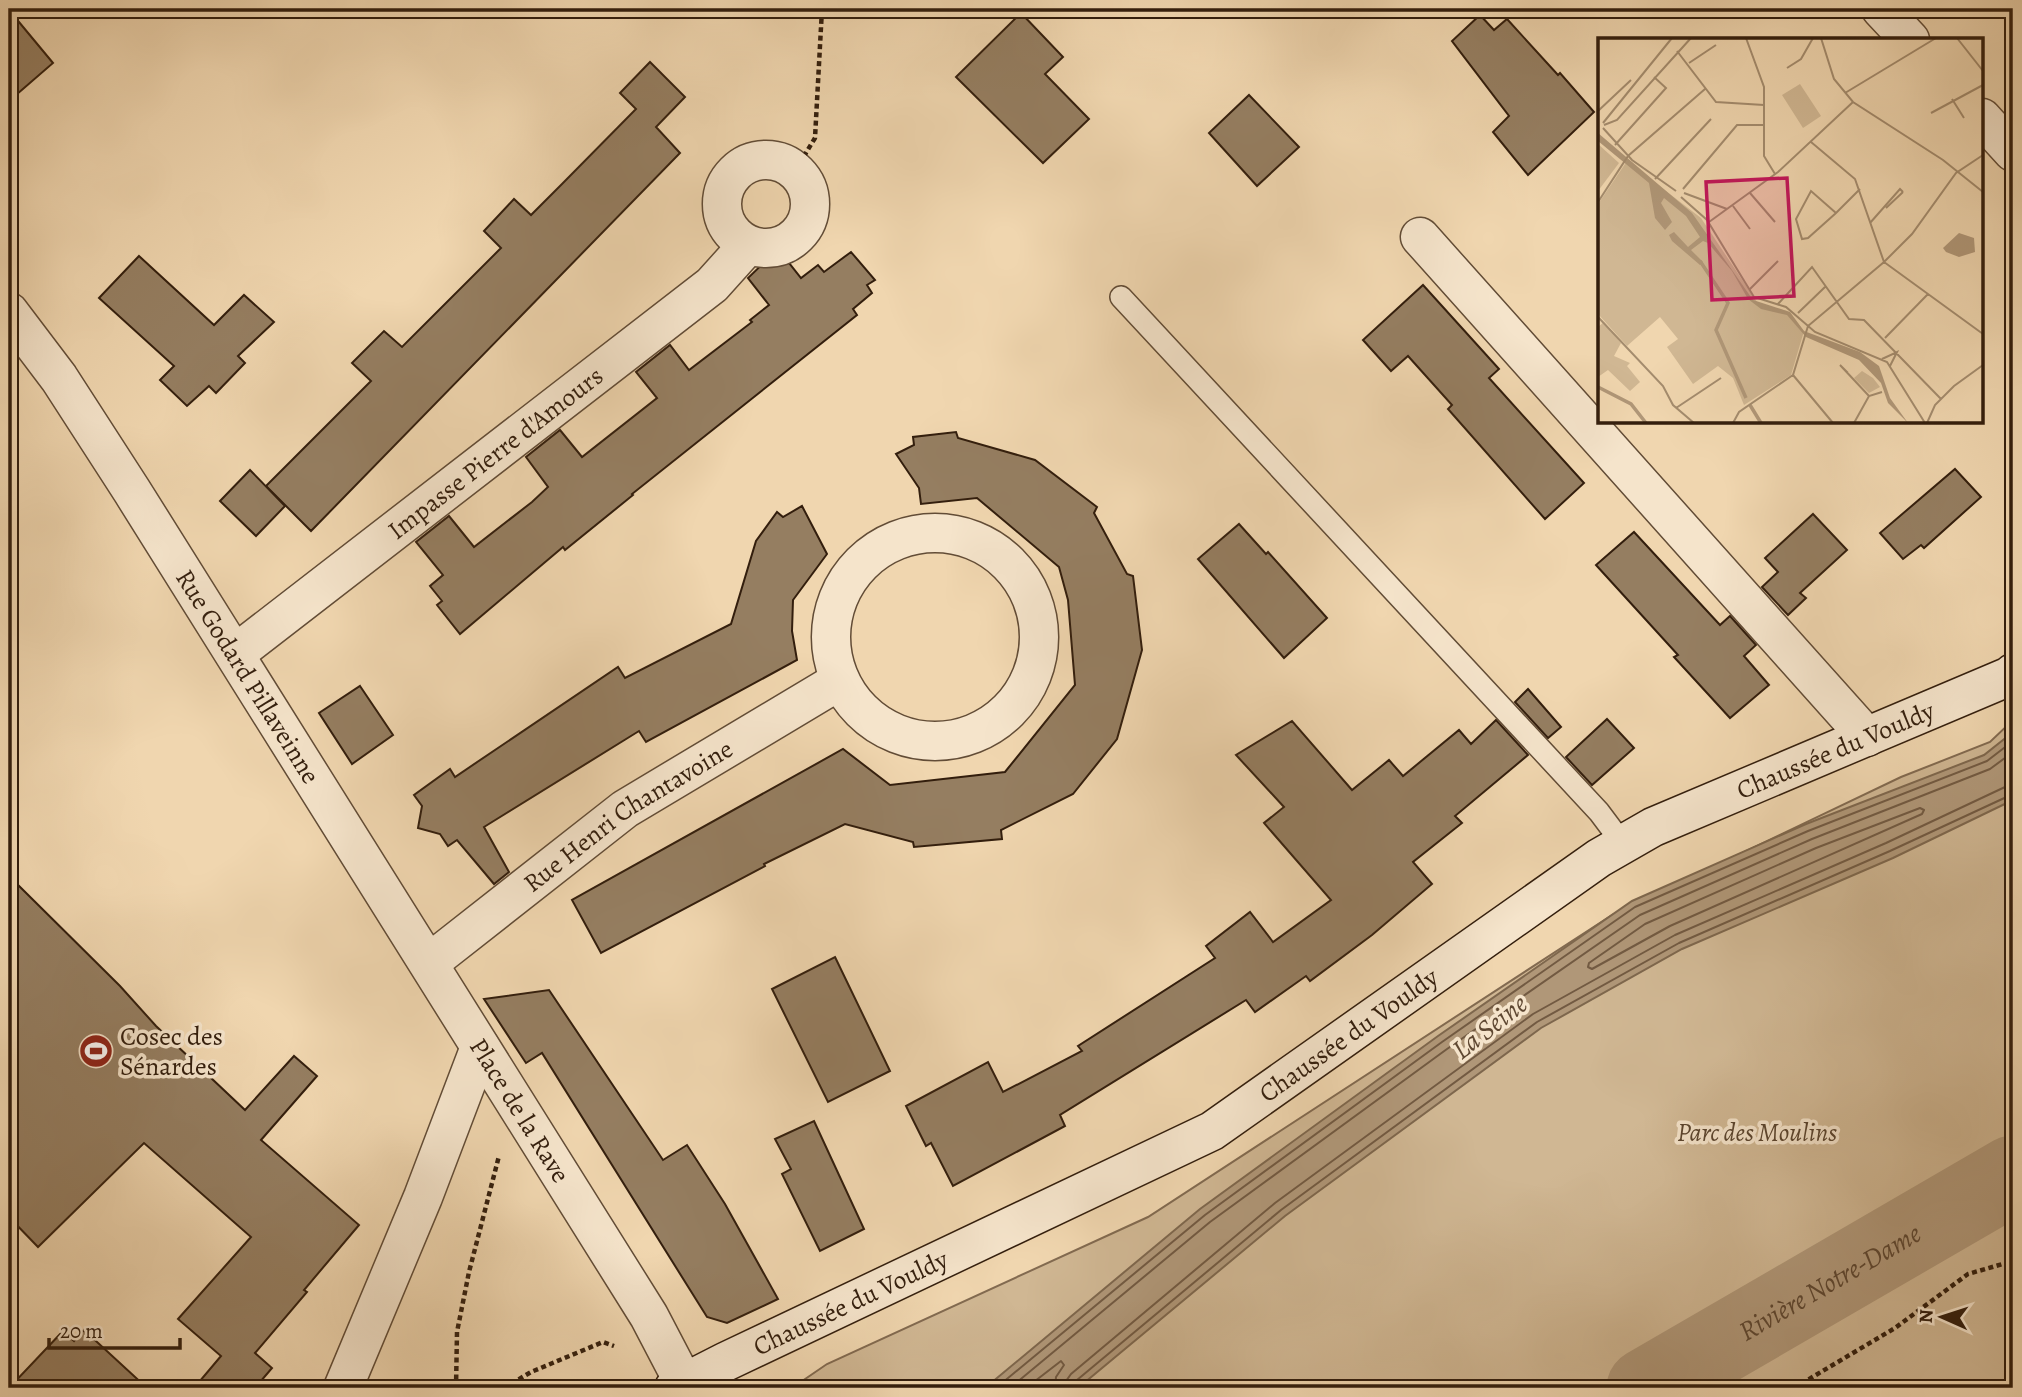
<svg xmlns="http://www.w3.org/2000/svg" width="2022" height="1397" viewBox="0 0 2022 1397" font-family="Alegreya,serif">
	<rect width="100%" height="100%" fill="#f0d6af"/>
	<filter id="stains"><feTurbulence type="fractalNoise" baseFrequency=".00286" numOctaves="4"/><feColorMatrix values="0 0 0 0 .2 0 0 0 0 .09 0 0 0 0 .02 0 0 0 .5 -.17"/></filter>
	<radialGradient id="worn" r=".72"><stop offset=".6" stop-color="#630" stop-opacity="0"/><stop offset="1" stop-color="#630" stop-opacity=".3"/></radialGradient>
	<path fill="#d0b793" stroke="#826a50" stroke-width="2" d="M2013,720V1388H792L827,1364L1148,1217L1612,915L1901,777L1990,742Z"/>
	<path fill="#b09778" stroke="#7e674d" stroke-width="2" d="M2013,732V800L1893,858L1682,949L1541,1028L1285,1216L1078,1388H985L1200,1209L1438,1036L1632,901L1806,824L1984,755Z"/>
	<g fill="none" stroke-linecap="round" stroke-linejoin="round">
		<g stroke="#725a42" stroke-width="2">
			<path d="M1920,808L1924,810L1922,814L1670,926L1592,969L1588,967L1589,963L1645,924L1816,848Z"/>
			<path d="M996,1388L1205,1215L1442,1042L1635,907L1808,831L1987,761L2013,741"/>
			<path d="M1010,1388L1210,1222L1447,1049L1640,915L1812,839L1990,769L2013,752"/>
			<path d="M1026,1388L1061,1361L1064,1365L1056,1377L1055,1388"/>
			<path d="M1065,1388L1066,1381L1071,1374L1275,1203L1533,1014L1675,935L1886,843L2005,787L2013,785"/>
			<path d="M1074,1388L1077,1380L1281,1210L1537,1022L1679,943L1890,851L2013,794"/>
		</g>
		<path stroke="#b09778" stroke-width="79" id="s1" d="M1646,1388L2013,1175"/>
	</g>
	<g fill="#957e61" stroke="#331e0d" stroke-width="2">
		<path d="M9,10L53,63L9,101Z"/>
		<path d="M1021,13L1063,57L1045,74L1089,119L1043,163L956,77Z"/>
		<path d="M1480,15L1494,30L1507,19L1558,75L1560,73L1594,112L1528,175L1493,132L1509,116L1452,41Z"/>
		<path d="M650,62L685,97L656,127L680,153L311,531L266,486L371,381L352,363L384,331L402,347L501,248L484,231L514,199L531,215L562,184L636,109L620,93Z"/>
		<path d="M1249,95L1299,147L1257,186L1209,133Z"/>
		<path d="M778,249L801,278L818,265L824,272L851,252L875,280L867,285L872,293L853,309L857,315L632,494L633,495L565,550L563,547L460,634L437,605L442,601L430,586L443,575L416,542L449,516L474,547L532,502L548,487L526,457L560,430L582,457L657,398L636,372L670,345L689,370L752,322L750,320L769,305L748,278Z"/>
		<path d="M139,256L214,325L244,295L274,322L238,356L245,363L216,393L209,386L187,406L160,380L174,366L99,298Z"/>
		<path d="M1423,285L1499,369L1489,378L1584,483L1545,519L1448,409L1452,405L1408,356L1391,371L1363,340Z"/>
		<path d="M956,432L958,438L1035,460L1097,507L1094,513L1127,574L1133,576L1142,650L1117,739L1073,794L1001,830L1002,839L914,847L913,842L845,824L764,864L765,866L601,953L572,900L843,749L890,785L1005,772L1075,685L1068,600L1059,567L977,498L921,504L919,488L896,454L914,445L913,437Z"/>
		<path d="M1955,469L1981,497L1924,548L1921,545L1903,559L1880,533Z"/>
		<path d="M250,470L285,506L256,536L220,501Z"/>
		<path d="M802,506L827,554L793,600L792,631L797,660L646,742L639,731L484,827L509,872L494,884L457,840L448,846L440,834L418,828L422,806L414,795L450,769L455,777L618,667L625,678L731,624L756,541L777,512L783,517Z"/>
		<path d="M1813,514L1847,550L1800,593L1806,598L1788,615L1762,587L1778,572L1765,558Z"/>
		<path d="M1239,524L1266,554L1268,552L1327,618L1284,658L1198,559Z"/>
		<path d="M1634,532L1720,625L1730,616L1756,645L1744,656L1769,685L1730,718L1674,657L1678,655L1596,565Z"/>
		<path d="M360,686L393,735L352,764L319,713Z"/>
		<path d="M1528,689L1561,727L1548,738L1515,702Z"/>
		<path d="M1607,719L1634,748L1592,785L1566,757Z"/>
		<path d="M1496,720L1528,755L1455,816L1462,823L1413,862L1432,884L1372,935L1310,981L1306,976L1255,1012L1246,1000L1060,1115L1065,1126L953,1186L931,1143L926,1146L906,1106L988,1062L1003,1092L1082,1051L1078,1046L1215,958L1206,946L1250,912L1273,942L1331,900L1264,823L1284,807L1236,755L1292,721L1352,790L1389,760L1403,776L1459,730L1471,744Z"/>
		<path d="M9,876L120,986L156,1026L245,1110L294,1056L317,1076L261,1140L359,1225L304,1290L307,1292L255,1353L272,1368L255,1388H194L221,1356L178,1319L251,1237L144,1143L38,1247L9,1217Z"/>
		<path d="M835,957L890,1071L828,1102L772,989Z"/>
		<path d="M549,990L663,1160L687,1145L725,1204L778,1299L727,1323L707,1317L542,1053L526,1063L484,999Z"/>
		<path d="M814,1121L864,1229L820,1251L782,1174L791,1169L775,1139Z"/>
		<path d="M84,1330L147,1388H9L63,1331L74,1341Z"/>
	</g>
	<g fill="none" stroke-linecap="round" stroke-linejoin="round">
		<g stroke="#624c36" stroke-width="24">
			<path id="lane" d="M1121,297L1599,812L1623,844"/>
		</g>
		<g stroke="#624c36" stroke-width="41">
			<g id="street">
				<path d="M1881,9L1910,40"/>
				<path d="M1982,118L2013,152"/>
				<circle cx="766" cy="204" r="44"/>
				<path d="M1420,237L1867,737"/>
				<path id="s2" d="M9,312L59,378L132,491L649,1316L684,1383"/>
				<circle cx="935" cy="637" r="104"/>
				<path id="s3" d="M235,654L712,285L748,245"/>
				<path id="s4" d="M429,963L625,809L839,681"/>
				<path d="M343,1388L423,1197L480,1047"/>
			</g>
		</g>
		<g stroke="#331e0d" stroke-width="41">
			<g id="secondary">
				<path id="s5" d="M674,1388L725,1362L1212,1131L1599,858L1653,827L2010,676L2013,673"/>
			</g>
		</g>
		<g stroke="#331e0d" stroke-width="4.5" stroke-dasharray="5 3.5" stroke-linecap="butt">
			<path d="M795,171L815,138L822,9"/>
			<path d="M9,720L12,722"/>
			<path d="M456,1388L457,1332L469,1272L499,1156"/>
			<path d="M504,1388L531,1372L603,1342L614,1346"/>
			<path d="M1794,1388L1895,1328L1968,1274L2013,1261"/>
		</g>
		<use href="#lane" stroke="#f5e4cb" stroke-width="21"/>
		<use href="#street" stroke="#f5e4cb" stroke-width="38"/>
		<use href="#secondary" stroke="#f5e4cb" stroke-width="38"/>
	</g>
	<defs>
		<g id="stadium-disc" transform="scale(1.75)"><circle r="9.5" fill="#8f2418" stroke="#f5e4cb"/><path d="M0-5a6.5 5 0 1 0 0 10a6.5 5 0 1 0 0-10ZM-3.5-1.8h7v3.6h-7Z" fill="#fff"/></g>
	</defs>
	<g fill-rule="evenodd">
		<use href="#stadium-disc" x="96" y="1051"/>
	</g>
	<g text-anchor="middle" stroke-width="7" stroke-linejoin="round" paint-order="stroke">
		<g font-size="26" fill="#331e0d" stroke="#f5e4cb">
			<text dy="9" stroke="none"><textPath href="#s3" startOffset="329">Impasse Pierre d'Amours</textPath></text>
			<text dy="9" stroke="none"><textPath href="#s2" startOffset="436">Rue Godard Pillaveinne</textPath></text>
			<text dy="9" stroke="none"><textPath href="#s5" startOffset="1330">Chaussée du Vouldy</textPath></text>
			<text dy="9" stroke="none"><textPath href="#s4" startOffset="248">Rue Henri Chantavoine</textPath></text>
			<text dy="9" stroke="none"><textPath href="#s5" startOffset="763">Chaussée du Vouldy</textPath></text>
			<text dy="9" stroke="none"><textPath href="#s2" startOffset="948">Place de la Rave</textPath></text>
			<text dy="9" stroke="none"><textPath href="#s5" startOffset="196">Chaussée du Vouldy</textPath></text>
		</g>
		<g font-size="26" fill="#331e0d" stroke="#f5e4cb" text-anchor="start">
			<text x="120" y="1045">Cosec des<tspan x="120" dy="30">Sénardes</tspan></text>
		</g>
		<g font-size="26" font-style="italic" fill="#5a442e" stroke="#f5e4cb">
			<text x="1757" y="1141">Parc des Moulins</text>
		</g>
		<g font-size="28" font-style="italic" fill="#5f4832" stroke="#f5e4cb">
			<text transform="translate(1489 1026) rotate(-38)" y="10">La Seine</text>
			<text dy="10" stroke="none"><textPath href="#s1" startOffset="212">Rivière Notre-Dame</textPath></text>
		</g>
	</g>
	<g transform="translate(1598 38)">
		<rect width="385" height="385" fill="#f0d6af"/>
		<path d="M202,46L223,78L205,90L184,57ZM0,106L21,125L0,153ZM29,123L103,180L161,267L189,273L206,293L193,337L146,367L135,340L120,328L95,346L69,309L80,301L62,279L29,308L0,276V166ZM6,284L23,305L16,318L32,325L29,328L42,344L32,353L10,332L0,339V289ZM264,333L275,340L282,349L271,355L256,340Z" fill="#d0b793"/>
		<path d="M0,95L94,175L155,262L192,274L206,293L262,314L281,328L292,360L310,385L290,365L283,345L261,322L208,299L189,277L163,271L150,261L134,233L110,205L105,203L93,212L105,224L102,227L74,203L71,197L76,194L90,209L102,199L88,178L66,160L63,165L74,184L67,192L57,180L51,145L0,103ZM361,195L376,200L377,214L361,219L348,214L345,210Z" fill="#b09778"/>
		<path fill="none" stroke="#b09778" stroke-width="3.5" d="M102,223L130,265L118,292L148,360M0,349L33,366L48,385M152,367L163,385"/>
		<path fill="none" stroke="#a48c6e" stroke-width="2" d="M148,0L166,49V118L177,136M223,0L236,41L255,64L345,122L385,154M359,0L385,33M79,13L118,64L166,67M91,25L118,7M189,30L203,21L215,0M247,55L338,0M354,61L366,80M0,73L33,42M333,75L385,47M5,85L74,0M6,87L19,82L93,0M5,90L34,122L78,153M213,104L257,141L286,224M17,107L68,50L56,39M57,141L113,81M85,151L139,87H165M86,155L129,171M152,155L177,184M83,159L109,182L156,259L188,269L217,294L289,324L327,385M0,164L30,118L107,51M135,168L152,191M288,170L305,154M238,175L213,153L198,181L204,201L210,200L238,175L262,151M111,184L180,134L255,64M272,185L302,151L305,154M286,224L385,296M152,251L180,223M179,267L214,229L251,281L266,282L343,361M200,275L227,249M0,279L65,348L75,367L96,385M287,300L330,256M284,321L299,314L292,328M250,335L242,327L271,358M195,337L210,288L286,224L314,196L358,135L385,117M195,337L235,385M78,370L123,340M135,385L141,374L195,337M256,385L271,358L284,354M329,385L337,367L356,348L385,327"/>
		<path fill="#c2185b" fill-opacity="0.15" stroke="#c2185b" stroke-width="3.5" d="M189,140L196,258L114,262L108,144Z"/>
		<rect width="385" height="385" fill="none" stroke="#331e0d" stroke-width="3.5"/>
	</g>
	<rect width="2022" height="1397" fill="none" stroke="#f0d6af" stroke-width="35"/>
	<rect x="10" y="10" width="2001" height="1376" fill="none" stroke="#331e0d" stroke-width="3.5"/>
	<rect x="18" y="18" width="1987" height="1362" fill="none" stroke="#331e0d" stroke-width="2"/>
	<g transform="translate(1942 1317) rotate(273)" stroke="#f5e4cb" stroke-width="5" paint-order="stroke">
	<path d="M0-5L12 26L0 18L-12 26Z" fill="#331e0d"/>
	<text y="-10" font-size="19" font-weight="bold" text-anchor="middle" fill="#331e0d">N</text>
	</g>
	<path d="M49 1338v10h131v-10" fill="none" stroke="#331e0d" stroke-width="3.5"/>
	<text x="60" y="1338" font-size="21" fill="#331e0d" stroke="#f5e4cb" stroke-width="5" paint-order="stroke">20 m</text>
	<rect width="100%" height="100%" filter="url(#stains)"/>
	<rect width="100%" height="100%" fill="url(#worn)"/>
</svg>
